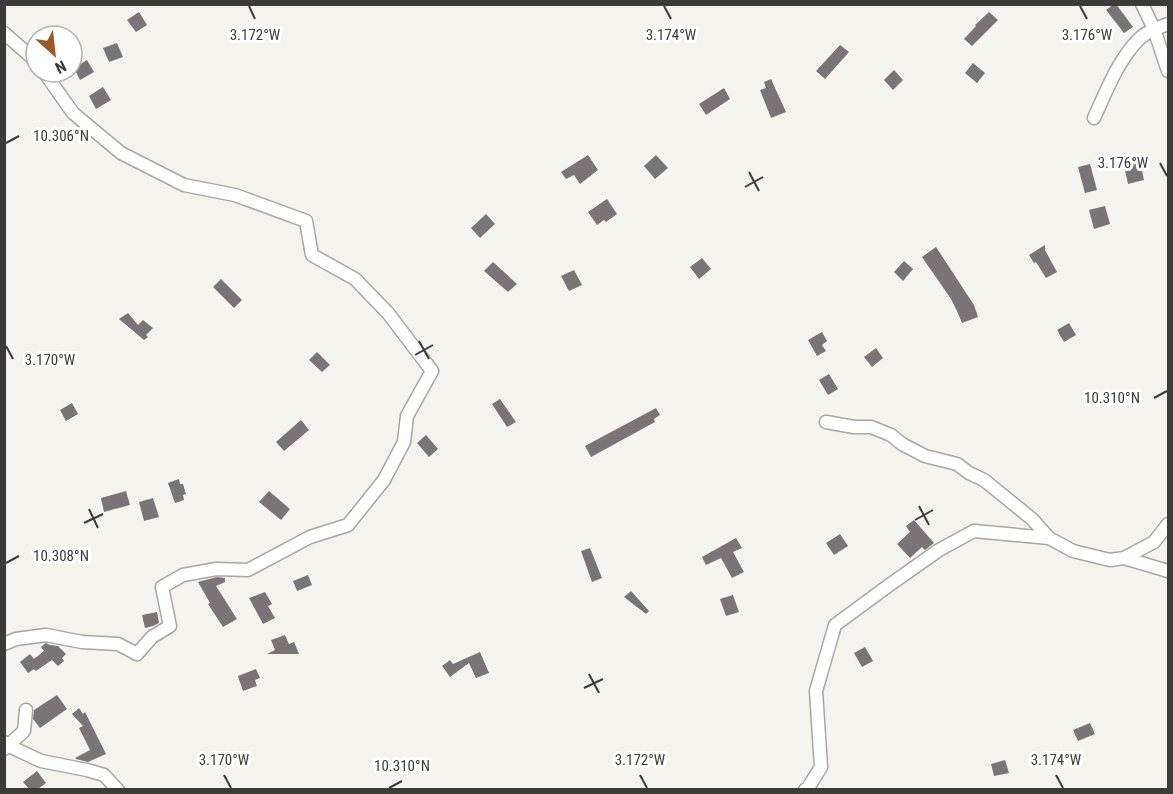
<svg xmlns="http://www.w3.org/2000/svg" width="1173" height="794" viewBox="0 0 1173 794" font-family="'Roboto Condensed',sans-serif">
	<rect width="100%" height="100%" fill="#f5f3ee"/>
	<g fill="#7a7476">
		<path d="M1114,4H1116L1133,27L1124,33L1106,10Z"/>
		<path d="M139,12L147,25L136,32L127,20Z"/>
		<path d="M989,12L998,20L972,46L964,39L976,26L975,25Z"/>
		<path d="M117,43L123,57L109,62L103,48Z"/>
		<path d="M840,45L849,52L825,79L816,71Z"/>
		<path d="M87,60L94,72L80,80L74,68Z"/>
		<path d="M973,63L985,73L977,83L965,73Z"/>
		<path d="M894,70L903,80L893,90L884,80Z"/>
		<path d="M771,79L786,112L771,118L760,90L766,88L764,82Z"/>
		<path d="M103,87L111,100L96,109L89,96Z"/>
		<path d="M724,88L730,99L706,115L699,104Z"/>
		<path d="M588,155L598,170L580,184L574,175L566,179L561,172Z"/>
		<path d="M656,155L668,168L655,179L644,166Z"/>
		<path d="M1139,157L1144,180L1128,184L1123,161Z"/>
		<path d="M1090,164L1097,190L1085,193L1078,167Z"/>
		<path d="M607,199L617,214L606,222L604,220L597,225L588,212Z"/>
		<path d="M1105,206L1110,224L1094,229L1089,210Z"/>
		<path d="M486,214L495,224L480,238L471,228Z"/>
		<path d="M1045,245V250L1057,272L1046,278L1036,262L1034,263L1029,255Z"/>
		<path d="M936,247L974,305L978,317L962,323L957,311L951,299L922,257Z"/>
		<path d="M702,258L711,269L699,279L690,267Z"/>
		<path d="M904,261L913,269L903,281L894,272Z"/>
		<path d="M493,262L517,284L508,292L484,271Z"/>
		<path d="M574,270L582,285L569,291L561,276Z"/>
		<path d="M221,279L242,300L234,308L213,287Z"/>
		<path d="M128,313L138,325L143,320L153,328L146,335L148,337L144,340L119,319Z"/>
		<path d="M1069,323L1076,335L1064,342L1057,330Z"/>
		<path d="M822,332L827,341L822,345L826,351L817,356L808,340Z"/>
		<path d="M876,348L883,358L872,367L864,357Z"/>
		<path d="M317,352L330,365L322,372L309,360Z"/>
		<path d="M829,374L838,389L828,395L819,380Z"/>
		<path d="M500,399L516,422L507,427L492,404Z"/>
		<path d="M72,403L78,414L66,421L60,410Z"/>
		<path d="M656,408L660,415L654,419L655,422L591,457L585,446Z"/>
		<path d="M301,420L309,430L284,451L276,442Z"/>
		<path d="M426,435L438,449L429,457L417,443Z"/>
		<path d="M179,479L180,484H183L186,494L183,495L184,500L175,503L168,483Z"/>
		<path d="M126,491L130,505L104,512L101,498Z"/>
		<path d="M269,491L290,509L281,520L259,502Z"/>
		<path d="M153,498L159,517L144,521L139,502Z"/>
		<path d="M914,520L934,543L925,550L922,547L910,558L897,544L910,532L906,526Z"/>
		<path d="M840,534L848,546L834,555L826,543Z"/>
		<path d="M736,538L742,548L733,552L744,572L732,578L721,558L706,565L702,557Z"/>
		<path d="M590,548L602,578L592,582L581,551Z"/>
		<path d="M308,575L312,585L297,591L293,581Z"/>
		<path d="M217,577L225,578V582L216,586L237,619L223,627L208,604L210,603L198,582Z"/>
		<path d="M631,591L649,611L646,614L624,597Z"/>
		<path d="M265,592L272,604L268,606L275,618L263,624L249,598Z"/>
		<path d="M733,595L739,612L726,616L720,599Z"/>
		<path d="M157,612L159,623L153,626L145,628L142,615Z"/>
		<path d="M285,635L289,644L294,642L299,654H267L275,650L271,640Z"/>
		<path d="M46,643L50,645L58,646L66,654L62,658L64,661L58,666L52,660L36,671L34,669L28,673L20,662L30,654L34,659L44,651L41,647Z"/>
		<path d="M865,647L873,661L862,667L854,653Z"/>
		<path d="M480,652L489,673L476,678L469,663L450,677L442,666L450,660L453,664Z"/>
		<path d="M256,669L260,678L255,680L257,686L243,691L238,676Z"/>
		<path d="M57,695L67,709L40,728L33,719L34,710Z"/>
		<path d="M79,708L83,714L85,712L106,754L88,762L76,759L75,758L90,750L79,728L83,726L72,714Z"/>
		<path d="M1090,723L1095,734L1078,741L1073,730Z"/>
		<path d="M1005,760L1009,773L994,776L991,764Z"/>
		<path d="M37,771L46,783L38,789H29L23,782Z"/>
	</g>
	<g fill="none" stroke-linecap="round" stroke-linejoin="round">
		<g stroke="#a7a6a1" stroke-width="15">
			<g id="minor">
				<path d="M1142,4L1154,29L1168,71"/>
				<path d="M4,33L36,61"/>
				<path d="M1094,118C1106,92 1118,60 1139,39C1147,31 1158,28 1168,24"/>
				<path d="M826,422L854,427H871L891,435L902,444L925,456L957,464L969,473L984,480L1032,519L1049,538"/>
				<path d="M1124,558L1168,571"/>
				<path d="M4,644L16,639L46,635L82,642L118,644L137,654L152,637L170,626L162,587L183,575L216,569L248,570L310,537L348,525L384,480L404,442L407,416L432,371L388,313L355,279L312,255L306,221L235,195L184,185L121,153L73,113L44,72"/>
				<path d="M4,742L9,746L41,761L87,770L104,775L118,790"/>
				<path d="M4,749L24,731L26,710"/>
				<path d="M805,790L808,788L821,767L816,691L835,625L888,586L939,550L974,531L1049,538L1073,551L1110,560L1124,558L1154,542L1168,524"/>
			</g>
		</g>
		<use href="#minor" stroke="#fff" stroke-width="12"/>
	</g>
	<path fill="none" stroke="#3b3b39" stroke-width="2" d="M249,6L255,19M664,6L671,19M1080,6L1087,19M6,143L19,136M1160,163L1167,176M749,172L759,191M745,187L763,177M419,341L429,359M6,346L13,359M415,355L433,345M1154,398L1167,391M919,506L929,525M89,509L98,528M915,520L933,510M84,523L103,514M6,563L19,556M589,674L599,693M584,688L603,679M224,775L231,788M640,775L647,788M1056,775L1063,788M389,788L402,781"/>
	<g font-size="15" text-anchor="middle" fill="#3b3b39" stroke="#fff" stroke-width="6" stroke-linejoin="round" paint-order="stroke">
		<text x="255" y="40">3.172°W</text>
		<text x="671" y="40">3.174°W</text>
		<text x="1087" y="40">3.176°W</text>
		<text x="61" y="141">10.306°N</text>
		<text x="1123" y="168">3.176°W</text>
		<text x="50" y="365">3.170°W</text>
		<text x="1112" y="403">10.310°N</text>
		<text x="61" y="561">10.308°N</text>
		<text x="224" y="765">3.170°W</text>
		<text x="640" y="765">3.172°W</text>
		<text x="1056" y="765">3.174°W</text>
		<text x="402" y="771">10.310°N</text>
	</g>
	<rect width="1173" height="794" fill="none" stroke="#3b3b39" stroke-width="12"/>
	<g transform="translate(54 54) rotate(153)"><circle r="28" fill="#ffffff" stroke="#b1b1b0" stroke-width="1.5"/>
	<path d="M0-4.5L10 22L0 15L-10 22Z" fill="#9b5828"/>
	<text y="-9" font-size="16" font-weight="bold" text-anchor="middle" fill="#3b3b39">N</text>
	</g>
</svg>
